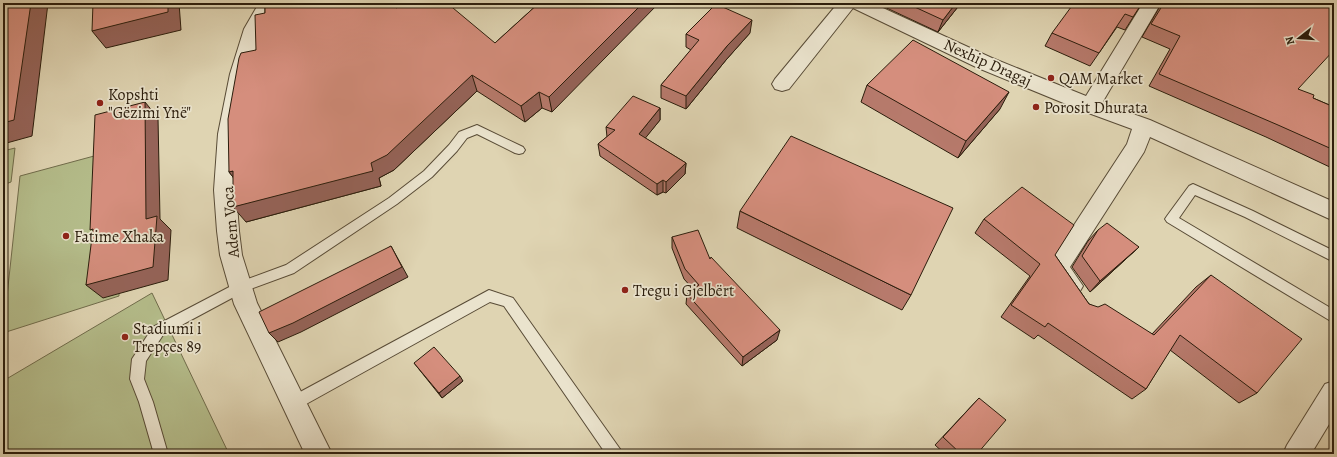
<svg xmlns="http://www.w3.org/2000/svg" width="1337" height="457" viewBox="0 0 1337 457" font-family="Alegreya,serif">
	<rect width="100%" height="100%" fill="#dfd4b2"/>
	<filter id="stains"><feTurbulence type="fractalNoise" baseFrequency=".005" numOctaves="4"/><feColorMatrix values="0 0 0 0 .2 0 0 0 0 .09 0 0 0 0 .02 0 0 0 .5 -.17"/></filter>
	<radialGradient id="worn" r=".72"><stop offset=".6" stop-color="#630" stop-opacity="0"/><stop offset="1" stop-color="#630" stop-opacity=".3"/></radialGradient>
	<g fill="#b4bc8a" stroke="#706c4b">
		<path d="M15,148L11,182L3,185V151Z"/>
		<path d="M120,149L119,296L3,333L20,176Z"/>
		<path d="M152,293L229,454H3V381Z"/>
	</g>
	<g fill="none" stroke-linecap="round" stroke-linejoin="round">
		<g stroke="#584b36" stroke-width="2">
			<g id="lane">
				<path d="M477,125L523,147L525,150L523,153L519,154L515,153L477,134L467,138L457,151L432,177L397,204L294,273L245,291L163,335L146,361L144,379L153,402L168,454H154L139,402L130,379L132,359L153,327L237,283L286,265L389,198L424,171L449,145L459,132Z"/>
				<path d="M1193,184L1253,211L1334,251V262L1245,217L1195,195L1179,218L1334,310V323L1167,222L1165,219L1167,216L1189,186Z"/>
				<path d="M489,290L513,298L620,449L622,454H606L504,306L490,302L299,408L294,410L289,408L287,403L289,398Z"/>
			</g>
		</g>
		<g stroke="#584b36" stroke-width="2">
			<g id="street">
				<path d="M259,3H277L262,29L248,74L238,134L236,190L239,231L242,255L257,303L332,454H305L234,304L220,255L217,231L214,190L218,134L230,74L244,29Z"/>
				<path d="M838,3H872L992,58L1086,96L1143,3H1161L1102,103L1150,120L1334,202V221L1150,137L1144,152L1070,267L1083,286L1079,293L1071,296L1063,293L1046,268L1127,144L1132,129L1083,111L978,68L853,8L789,89L782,91L775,89L772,84L775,79Z"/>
				<path d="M1334,381V416L1311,454H1283L1287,445L1325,384Z"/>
			</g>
		</g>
		<use href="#lane" fill="#eae3cd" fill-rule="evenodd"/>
		<use href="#street" fill="#eae3cd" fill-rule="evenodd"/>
	</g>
	<g fill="#b77a6c" stroke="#2b1d0c">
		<path d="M265,3H398L399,7L495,43L539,3L552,112L542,108L525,122L477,91L394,170L379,178L381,186L246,222L233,177L229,172L265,13Z"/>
		<path d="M876,3H961L938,32Z"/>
		<path d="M1142,3L1125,30L1117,27L1090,66L1045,46L1052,33Z"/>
		<path d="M1162,3H1334L1298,89L1313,98L1334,107V169L1266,137L1149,86L1170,49L1142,37Z"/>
		<path d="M750,33L726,60L686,109L661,98V85L691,50L686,47V34Z"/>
		<path d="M867,85L1000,109L958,158L861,102Z"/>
		<path d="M660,108V120L645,138L686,163L685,174L666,193L663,192L657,195L600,156L598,144L607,137L606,127Z"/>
		<path d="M740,211L911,295L902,310L737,228Z"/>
		<path d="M984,219L1055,255L1089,304L1152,334L1196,287L1211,275L1257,393L1239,403L1170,350L1146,389L1132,399L1038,335L1034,339L1001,317L1030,276L975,233Z"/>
		<path d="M1098,230L1139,247L1127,258L1090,292L1072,267L1088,241Z"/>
		<path d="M672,237L710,259L777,340L742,366L686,304L687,294L693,289L684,279L672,248Z"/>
		<path d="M414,363L463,381L442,398Z"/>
		<path d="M979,398L977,454H945L935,445Z"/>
	</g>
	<g fill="#956358" stroke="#2b1d0c">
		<path d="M31,3H48L32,136L3,144V123Z"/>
		<path d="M168,3H179L181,30L106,48L92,31Z"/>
		<path d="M395,3H398L402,25L396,8Z"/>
		<path d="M643,3H659L552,112L549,97Z"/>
		<path d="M956,3H961L938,32L943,20Z"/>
		<path d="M752,20L750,33L726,60L686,109V96L727,46Z"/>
		<path d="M472,75L477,91L394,170L379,178L381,186L246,222L233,207L371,163Z"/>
		<path d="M539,92L542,108L525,122L521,106Z"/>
		<path d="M1009,92L1000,109L958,158L966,141Z"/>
		<path d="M145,102L158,118L160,219L171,230L168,280L103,298L86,285Z"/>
		<path d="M660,108V120L639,146V134Z"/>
		<path d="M686,163L685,174L666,193V182Z"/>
		<path d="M233,171L241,187L229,172Z"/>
		<path d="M663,180V192L657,195V184Z"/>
		<path d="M391,246L408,277L301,332L278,342L269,333Z"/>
		<path d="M1139,247L1127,258L1090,292L1100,281Z"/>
		<path d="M780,330L777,340L742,366L743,357Z"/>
		<path d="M460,376L463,381L442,398L439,393Z"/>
	</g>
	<g fill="#d58e7d" stroke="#2b1d0c">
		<path d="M3,3H31L14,120L3,123Z"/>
		<path d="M93,3H168V12L92,31Z"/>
		<path d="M265,3H395L396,8L406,3H447L495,43L539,3H643L549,97L539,92L521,106L472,75L387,155L371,163L373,171L233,207V171L229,172L228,119L239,58L241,53L256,50L255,15L265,13Z"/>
		<path d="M906,3H956L943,20Z"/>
		<path d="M1074,3H1142L1133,17L1125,14L1099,53L1052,33Z"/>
		<path d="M1164,3H1334V50L1298,89L1314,95L1313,98L1334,107V150L1278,125L1159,74L1180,36L1151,24Z"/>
		<path d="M716,4L752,20L727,46L686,96L661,85L699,40L686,34Z"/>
		<path d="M913,40L1009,92L966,141L867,85Z"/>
		<path d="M633,96L660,108L639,134L686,163L666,182L663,180L657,184L598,144L615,130L606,127Z"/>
		<path d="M145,102L146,219L157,216L153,267L86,285L93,229L90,230L95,115Z"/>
		<path d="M791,136L953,208L911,295L740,211Z"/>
		<path d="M1022,187L1074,225L1055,255L1089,304L1098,307L1105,304L1154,335L1211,275L1302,339L1257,393L1180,335L1146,389L1048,323L1045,327L1011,305L1040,264L984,219Z"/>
		<path d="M1107,223L1139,247L1100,281L1082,256L1098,230Z"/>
		<path d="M698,230L710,259L711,257L780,330L743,357L687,294L699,285L685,269L672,237Z"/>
		<path d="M391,246L402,267L293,323L269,333L259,312Z"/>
		<path d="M434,347L460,376L439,393L414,363Z"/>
		<path d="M979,398L1006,420L977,454H961L943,437Z"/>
	</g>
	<g fill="#8f2418" stroke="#eae3cd" stroke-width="1.5">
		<circle cx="1051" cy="78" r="4"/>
		<circle cx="100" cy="103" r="4"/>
		<circle cx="1036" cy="107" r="4"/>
		<circle cx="66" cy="236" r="4"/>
		<circle cx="625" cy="290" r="4"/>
		<circle cx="125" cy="337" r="4"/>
	</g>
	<g text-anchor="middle" stroke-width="3.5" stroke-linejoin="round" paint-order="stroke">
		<g font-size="16" fill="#2b1d0c" stroke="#eae3cd">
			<text transform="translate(988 62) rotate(24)" y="6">Nexhip Dragaj</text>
			<text transform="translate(230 222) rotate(-95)" y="6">Adem Voca</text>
		</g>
		<g font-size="16" fill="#2b1d0c" stroke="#eae3cd" text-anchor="start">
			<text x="1059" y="84">QAM Market</text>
			<text x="108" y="100">Kopshti<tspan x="108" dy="18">"Gëzimi Ynë"</tspan></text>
			<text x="1044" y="113">Porosit Dhurata</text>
			<text x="74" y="242">Fatime Xhaka</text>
			<text x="633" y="296">Tregu i Gjelbërt</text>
			<text x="133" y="334">Stadiumi i<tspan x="133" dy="18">Trepçes 89</tspan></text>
		</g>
	</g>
	<rect width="1337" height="457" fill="none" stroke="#dfd4b2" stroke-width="16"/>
	<rect x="4" y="4" width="1329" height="449" fill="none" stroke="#2b1d0c" stroke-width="2"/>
	<rect x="8" y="8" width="1321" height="441" fill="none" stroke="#2b1d0c"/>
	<g transform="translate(1299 38) rotate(253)" stroke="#eae3cd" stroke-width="3" paint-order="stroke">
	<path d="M0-3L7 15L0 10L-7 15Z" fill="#2b1d0c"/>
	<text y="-6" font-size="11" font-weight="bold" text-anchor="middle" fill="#2b1d0c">N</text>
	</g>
	<rect width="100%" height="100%" filter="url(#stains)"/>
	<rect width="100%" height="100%" fill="url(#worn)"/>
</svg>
